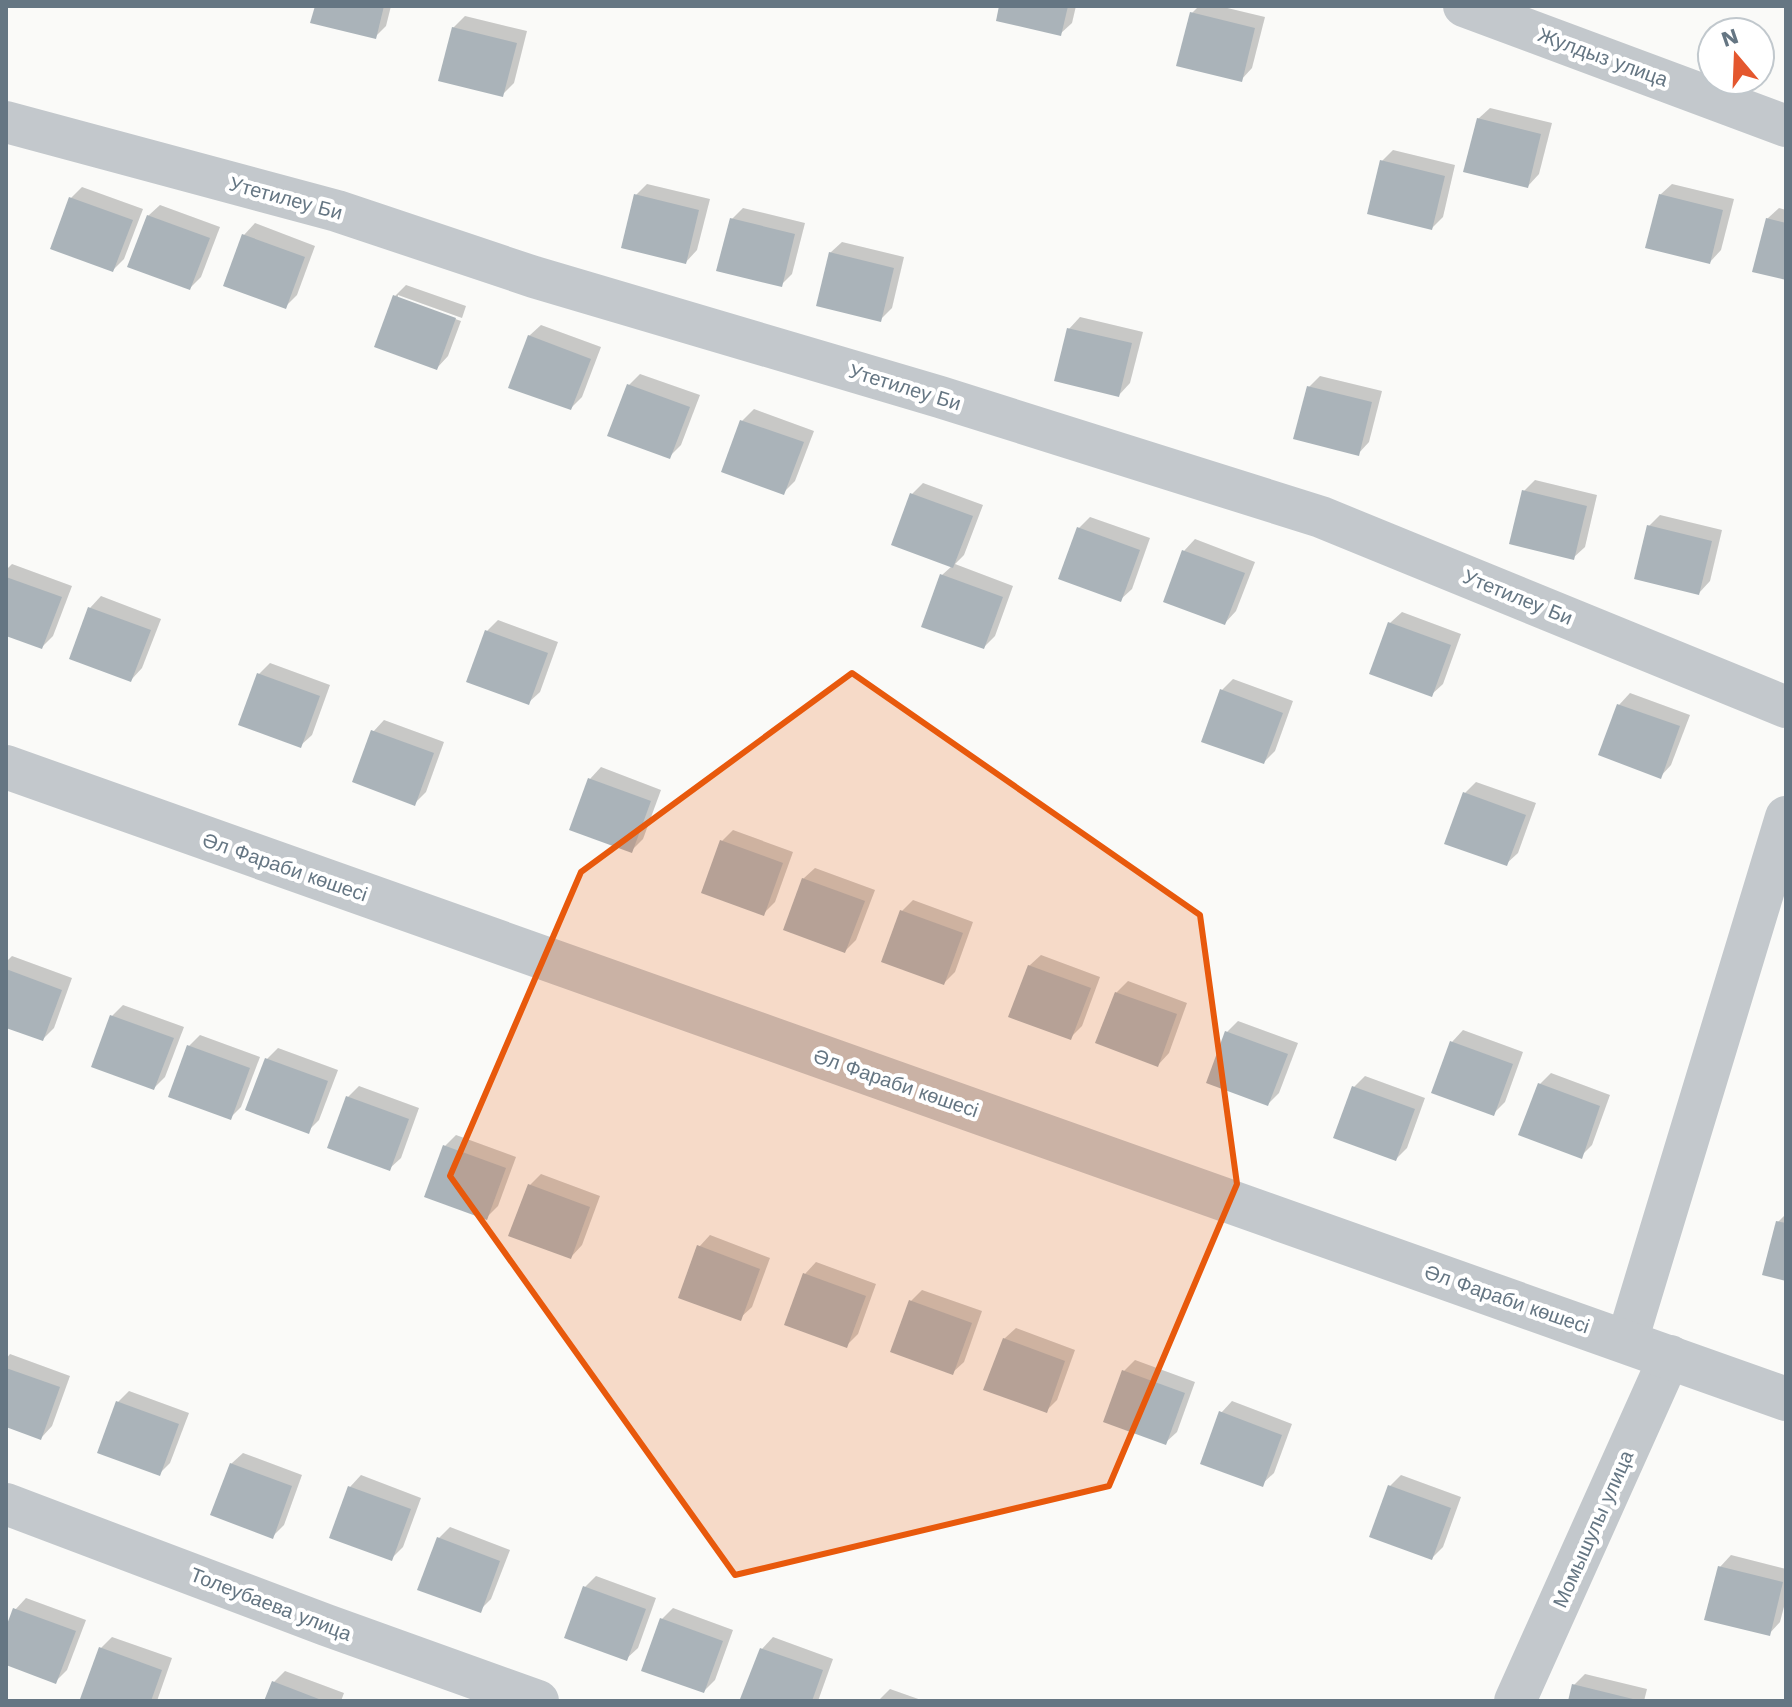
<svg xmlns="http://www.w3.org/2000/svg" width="1792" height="1707" viewBox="0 0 1792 1707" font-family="'Work Sans',sans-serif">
	<rect width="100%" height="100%" fill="#fafaf8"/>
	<g fill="#0003">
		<path d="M317,6H391L386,26L375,37Z"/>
		<path d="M1001,6H1076L1072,23L1060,34Z"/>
		<path d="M1199,6H1219L1265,17L1252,68L1241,80L1192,13Z"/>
		<path d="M465,16L527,31L514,83L503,94L453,28Z"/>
		<path d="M1490,108L1552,123L1539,174L1528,186L1478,119Z"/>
		<path d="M1393,150L1455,165L1443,217L1432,228L1382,161Z"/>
		<path d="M647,184L710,199L697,250L686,262L636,195Z"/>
		<path d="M1672,184L1734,199L1721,250L1710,262L1660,195Z"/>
		<path d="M82,187L143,209L124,259L113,270L71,198Z"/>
		<path d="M160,205L220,227L201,277L190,288L148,216Z"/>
		<path d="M743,208L805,223L792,274L781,285L732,219Z"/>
		<path d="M1779,208L1786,210V278L1767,219Z"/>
		<path d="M255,223L315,246L297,295L286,306L226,285L244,235Z"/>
		<path d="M842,242L904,257L892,308L880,320L830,253Z"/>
		<path d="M406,285L466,306L462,318L398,295V299L461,321L448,356L437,368L395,296Z"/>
		<path d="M1080,317L1143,332L1130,383L1119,395L1069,329Z"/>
		<path d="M541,325L601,347L582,397L571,408L529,336Z"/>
		<path d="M640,374L700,395L681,445L670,456L629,385Z"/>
		<path d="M1320,376L1382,391L1369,442L1358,454L1309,387Z"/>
		<path d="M754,409L814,431L795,481L784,492L724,471L742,421Z"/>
		<path d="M1535,480L1597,495L1585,547L1573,558L1524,491Z"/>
		<path d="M923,483L983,505L964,555L955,564L1013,586L995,636L984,647L942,575L952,566L912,494Z"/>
		<path d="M1660,515L1722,530L1710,581L1699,593L1649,526Z"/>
		<path d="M1090,517L1150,538L1132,589L1120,600L1079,528Z"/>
		<path d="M1195,539L1255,562L1236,611L1225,623L1184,551Z"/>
		<path d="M12,564L72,586L53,636L42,647L6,634V570Z"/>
		<path d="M101,596L161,619L142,668L131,680L90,608Z"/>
		<path d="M1402,612L1461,634L1443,684L1431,695L1390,623Z"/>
		<path d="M498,620L558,642L540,692L528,703L487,631Z"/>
		<path d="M270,663L330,685L312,735L300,746L259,674Z"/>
		<path d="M1233,679L1293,701L1275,751L1264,762L1222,690Z"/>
		<path d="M1630,693L1690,715L1671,765L1660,777L1619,705Z"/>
		<path d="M384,720L444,742L426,792L415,803L373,732Z"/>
		<path d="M601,767L661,790L643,839L631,851L590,779Z"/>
		<path d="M1476,782L1536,803L1518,853L1506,864L1465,793Z"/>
		<path d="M733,830L793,852L775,902L764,913L722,841Z"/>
		<path d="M815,868L875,890L856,940L845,951L803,879Z"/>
		<path d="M913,900L973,922L955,972L944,983L902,911Z"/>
		<path d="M1041,955L1100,977L1082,1026L1070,1038L1029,966Z"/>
		<path d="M12,956L72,978L54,1028L43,1039L6,1026V962Z"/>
		<path d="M1128,981L1187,1003L1169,1053L1158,1065L1116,993Z"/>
		<path d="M123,1005L184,1027L165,1077L154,1088L112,1016Z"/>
		<path d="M1238,1021L1298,1043L1279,1093L1268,1104L1227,1032Z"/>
		<path d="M1463,1030L1523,1052L1505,1102L1493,1114L1452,1042Z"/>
		<path d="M200,1035L260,1057L241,1107L230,1118L189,1046Z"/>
		<path d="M278,1048L338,1070L319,1120L308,1131L266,1060Z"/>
		<path d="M1551,1073L1610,1095L1592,1145L1581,1156L1539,1085Z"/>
		<path d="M1365,1076L1425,1098L1407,1148L1396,1159L1354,1087Z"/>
		<path d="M359,1086L419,1108L401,1158L389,1169L348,1097Z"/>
		<path d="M456,1135L516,1157L498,1206L486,1218L445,1146Z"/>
		<path d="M541,1174L600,1196L582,1245L571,1257L529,1186Z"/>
		<path d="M1786,1214V1279L1778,1222Z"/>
		<path d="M710,1235L770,1258L752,1307L740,1318L699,1247Z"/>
		<path d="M816,1262L876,1284L858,1334L846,1346L787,1324L805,1274Z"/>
		<path d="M922,1290L982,1311L964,1362L952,1373L911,1301Z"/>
		<path d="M1016,1328L1075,1350L1057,1400L1046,1411L1004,1339Z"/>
		<path d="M10,1354L70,1376L52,1426L41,1438L6,1425V1359Z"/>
		<path d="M1135,1360L1195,1382L1177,1432L1165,1443L1124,1371Z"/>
		<path d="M129,1391L189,1413L170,1463L159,1474L118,1402Z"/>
		<path d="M1232,1401L1292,1424L1274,1473L1262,1484L1221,1413Z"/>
		<path d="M243,1453L302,1475L284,1525L273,1536L231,1464Z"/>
		<path d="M361,1475L421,1498L403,1547L391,1559L350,1487Z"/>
		<path d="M1401,1475L1461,1497L1443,1547L1432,1558L1390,1486Z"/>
		<path d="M450,1527L510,1550L491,1599L480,1610L438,1539Z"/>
		<path d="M1731,1555L1786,1569V1599L1780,1622L1769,1634L1720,1567Z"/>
		<path d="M596,1576L656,1598L638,1648L626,1659L585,1587Z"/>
		<path d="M26,1598L86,1620L67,1670L56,1681L6,1663V1633L15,1610Z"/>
		<path d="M673,1608L733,1630L715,1680L704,1691L662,1619Z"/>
		<path d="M112,1637L172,1658L157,1701H91L82,1698L101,1648Z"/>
		<path d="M773,1637L833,1659L818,1701H751L743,1698L762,1649Z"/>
		<path d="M285,1671L344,1693L341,1701H267L273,1683Z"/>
		<path d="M1585,1674L1647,1689L1644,1701H1570L1574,1685Z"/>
		<path d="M890,1689L924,1701H878Z"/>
	</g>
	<g fill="#aab3b9">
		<path d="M315,6H384L376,39L310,23Z"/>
		<path d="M999,6H1068L1061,36L996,21Z"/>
		<path d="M1190,12L1255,28L1242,82L1176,66Z"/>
		<path d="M452,27L517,43L503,97L438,81Z"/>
		<path d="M1477,118L1541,134L1528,188L1463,172Z"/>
		<path d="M1380,160L1445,176L1432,230L1367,214Z"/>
		<path d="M634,194L699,210L686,264L621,248Z"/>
		<path d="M1659,194L1723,210L1710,264L1645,248Z"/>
		<path d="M69,197L133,220L113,272L50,249Z"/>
		<path d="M147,215L210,238L190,290L127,267Z"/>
		<path d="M730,218L795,234L782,287L716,271Z"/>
		<path d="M1766,218L1786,223V280L1752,272Z"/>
		<path d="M242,234L305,257L286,309L223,286Z"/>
		<path d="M829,252L894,268L881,322L816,306Z"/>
		<path d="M393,295L456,318L437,370L374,347Z"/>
		<path d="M1067,328L1132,343L1119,397L1054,381Z"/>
		<path d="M528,335L591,359L571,410L508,388Z"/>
		<path d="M627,384L690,407L670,459L607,436Z"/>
		<path d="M1307,386L1372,402L1359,456L1293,439Z"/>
		<path d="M740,420L804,442L784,495L721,472Z"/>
		<path d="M1522,490L1587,506L1574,560L1509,544Z"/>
		<path d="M910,493L973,516L953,568L891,545Z"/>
		<path d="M1647,525L1712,541L1699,595L1634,579Z"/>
		<path d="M1077,527L1140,550L1121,602L1058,579Z"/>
		<path d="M1182,550L1245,573L1225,625L1163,602Z"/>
		<path d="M940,574L1003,597L984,649L921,627Z"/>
		<path d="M6,577L62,597L42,649L6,636Z"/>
		<path d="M88,607L151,630L131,682L69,659Z"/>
		<path d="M1388,622L1451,645L1432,697L1369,674Z"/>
		<path d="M485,630L548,653L529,705L466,682Z"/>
		<path d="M257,673L320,696L301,748L238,725Z"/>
		<path d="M1220,689L1283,713L1264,764L1201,742Z"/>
		<path d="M1617,704L1680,726L1661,779L1598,755Z"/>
		<path d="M371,730L434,753L415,806L352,782Z"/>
		<path d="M588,778L651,801L632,853L569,830Z"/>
		<path d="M1463,792L1526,815L1507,866L1444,844Z"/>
		<path d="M720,840L783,863L764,916L701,893Z"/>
		<path d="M802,878L865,901L845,953L783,930Z"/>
		<path d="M900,910L963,933L944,985L881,962Z"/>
		<path d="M1028,965L1091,988L1071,1040L1008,1017Z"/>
		<path d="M6,969L62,990L43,1041L6,1028Z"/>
		<path d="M1115,992L1177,1014L1158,1067L1095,1043Z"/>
		<path d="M110,1015L174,1038L154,1090L91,1067Z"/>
		<path d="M1225,1031L1288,1054L1268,1106L1206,1083Z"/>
		<path d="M1450,1041L1513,1064L1494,1116L1431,1093Z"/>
		<path d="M187,1045L250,1068L231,1120L168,1097Z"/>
		<path d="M265,1058L328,1081L309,1134L245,1110Z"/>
		<path d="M1538,1083L1600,1106L1582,1159L1518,1135Z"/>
		<path d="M1352,1086L1415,1109L1396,1161L1333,1138Z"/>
		<path d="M346,1096L409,1119L390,1171L327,1148Z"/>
		<path d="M443,1145L506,1168L487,1220L424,1197Z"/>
		<path d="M528,1184L590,1207L571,1259L508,1236Z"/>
		<path d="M1776,1221L1786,1223V1281L1762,1275Z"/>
		<path d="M697,1245L760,1269L741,1321L678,1298Z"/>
		<path d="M803,1273L866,1296L847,1348L784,1325Z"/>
		<path d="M909,1300L972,1323L953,1375L890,1352Z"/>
		<path d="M1003,1338L1065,1361L1047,1413L983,1390Z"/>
		<path d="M6,1368L60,1387L41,1440L6,1427Z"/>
		<path d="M1122,1370L1185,1393L1166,1445L1103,1422Z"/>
		<path d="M116,1401L179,1424L160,1476L97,1453Z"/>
		<path d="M1219,1411L1282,1435L1263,1487L1200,1464Z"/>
		<path d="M230,1463L292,1486L273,1539L210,1515Z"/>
		<path d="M1388,1485L1451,1508L1432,1560L1369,1537Z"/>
		<path d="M348,1486L411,1509L392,1561L329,1538Z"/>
		<path d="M437,1537L500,1561L481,1613L417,1590Z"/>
		<path d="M1718,1566L1783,1582L1770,1636L1704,1620Z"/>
		<path d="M583,1586L646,1609L627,1661L564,1638Z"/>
		<path d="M13,1608L76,1631L56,1684L6,1665V1627Z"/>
		<path d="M660,1618L723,1641L704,1693L641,1671Z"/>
		<path d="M99,1647L162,1670L151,1701L80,1699Z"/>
		<path d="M760,1648L823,1670L812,1701L740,1699Z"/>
		<path d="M272,1681L324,1701H264Z"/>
		<path d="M1572,1684L1637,1700V1701H1568Z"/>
	</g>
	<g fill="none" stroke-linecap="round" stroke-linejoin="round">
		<g stroke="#c3c8cc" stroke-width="42">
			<path d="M1464,6L1786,126"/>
			<path d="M6,122L337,211L534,277L940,397L1321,517L1786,707"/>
			<path d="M1627,1341L1786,817"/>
			<path d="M6,1504L326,1625L538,1701"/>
			<path d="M1515,1701L1670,1356"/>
		</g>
		<path stroke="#c3c8cc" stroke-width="44" d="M6,767L1786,1399"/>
	</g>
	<path fill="#e8590c" fill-opacity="0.2" stroke="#e8590c" stroke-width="6" stroke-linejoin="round" d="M852,673L1200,915L1237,1184L1109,1486L735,1575L450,1176L581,872Z"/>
	<g text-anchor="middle" stroke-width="8" stroke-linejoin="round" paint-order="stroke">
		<g font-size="20" fill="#657683" stroke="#fff">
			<text transform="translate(1603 57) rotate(20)" y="7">Жулдыз улица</text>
			<text transform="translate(286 198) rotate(15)" y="7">Утетилеу Би</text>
			<text transform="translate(905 387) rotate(17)" y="7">Утетилеу Би</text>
			<text transform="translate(1518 597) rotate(22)" y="7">Утетилеу Би</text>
			<text transform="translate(285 867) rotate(19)" y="7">Әл Фараби көшесі</text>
			<text transform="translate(896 1083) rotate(19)" y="7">Әл Фараби көшесі</text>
			<text transform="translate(1507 1299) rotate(19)" y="7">Әл Фараби көшесі</text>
			<text transform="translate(1593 1529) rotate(-66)" y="7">Момышулы улица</text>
			<text transform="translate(271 1604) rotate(21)" y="7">Толеубаева улица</text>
		</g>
	</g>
	<rect width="1792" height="1707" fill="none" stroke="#657683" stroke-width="16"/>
	<g transform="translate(1736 56) rotate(341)"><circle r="38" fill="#ffffff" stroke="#c1c8cd" stroke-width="2"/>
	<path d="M0-6L14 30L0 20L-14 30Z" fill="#e4572e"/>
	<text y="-12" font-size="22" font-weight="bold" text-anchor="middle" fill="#657683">N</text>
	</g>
</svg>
